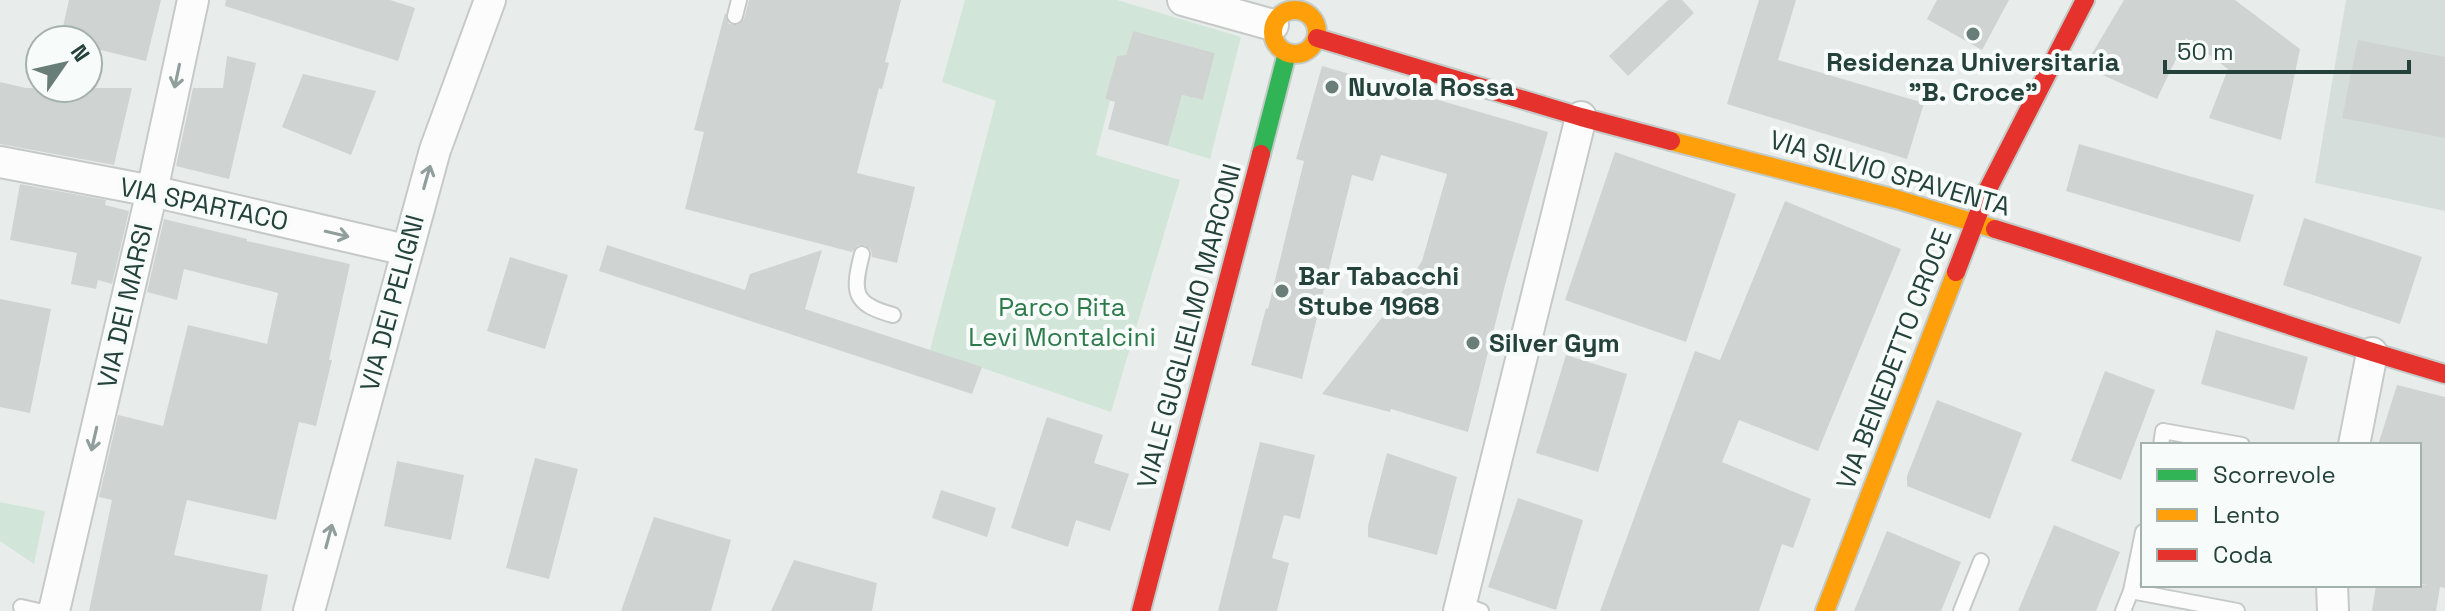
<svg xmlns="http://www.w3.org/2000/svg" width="2445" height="611" viewBox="0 0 2445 611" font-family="'Space Grotesk',sans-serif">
	<rect width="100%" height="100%" fill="#e8edeb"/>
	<path fill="#d6dedb" d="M2346,0H2445V211L2315,183Z"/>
	<g fill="#d1e6d8">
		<path d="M965,0H1117L1241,37L1210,159L1168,146L1182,95L1203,100L1215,53L1133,31L1126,55L1117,57L1105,99L1110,101L1096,155L1180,180L1111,412L930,350L996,101L942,82Z"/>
		<path d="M0,502L45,511L34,564L0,541Z"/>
	</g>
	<g fill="#cfd4d2">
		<path d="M69,0H161L146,61L88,47V40H60Z"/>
		<path d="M226,0H390L415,8L398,61L225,6Z"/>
		<path d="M749,0H901L885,62L889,63L882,89L879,88L857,173L915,187L897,263L872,257L871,250L865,245H858L852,252L685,209L704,132L694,130L725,13L729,24L738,25L744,19Z"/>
		<path d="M1668,0H1682L1694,13L1628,76L1609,56Z"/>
		<path d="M1759,0H1796L1778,60L1924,103L1907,159L1727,104Z"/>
		<path d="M1937,0H2009L1982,50L1927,19Z"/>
		<path d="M2124,0H2235L2300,49L2281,140L2209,118L2228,69L2186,38L2157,99L2084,67Z"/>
		<path d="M1133,31L1215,53L1203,100L1182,95L1168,146L1108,129L1115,102L1105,99L1117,56L1126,55Z"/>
		<path d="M2358,40L2445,57V138L2342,118Z"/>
		<path d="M227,56L256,63L229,179L176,166L193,88H223Z"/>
		<path d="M1322,66L1548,132L1505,285L1468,432L1391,409L1390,412L1322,394L1405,288L1422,261L1447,174L1381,155L1373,181L1352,175L1302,379L1251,365L1266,308L1268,309L1304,161L1296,159Z"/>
		<path d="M303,74L376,91L351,155L282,127Z"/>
		<path d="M0,82L26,88H132L114,165L0,144Z"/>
		<path d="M2079,144L2254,195L2240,242L2066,191Z"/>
		<path d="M1615,152L1736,194L1686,342L1565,300Z"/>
		<path d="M20,184L106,200L105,205L129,211L112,284L98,280L96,289L71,284L77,253L10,240Z"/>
		<path d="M1785,201L1901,249L1818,451L1739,420L1722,462L1811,499L1793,548L1782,544L1759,611H1600L1695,351L1720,360Z"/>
		<path d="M2304,218L2422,257L2400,324L2283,285Z"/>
		<path d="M164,219L247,239V241L350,264L329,360H332L316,426L299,422L276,520L187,500L174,555L268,575L261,611H89L112,500L99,497L118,415L163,426L188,325L267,344L278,293L184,269L177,300L147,292Z"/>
		<path d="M607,245L745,290L750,274L822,250L805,309L982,367L972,394L599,271Z"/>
		<path d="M510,257L568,275L545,349L487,331Z"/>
		<path d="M0,299L51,309L30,413L0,407Z"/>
		<path d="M2216,330L2308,357L2294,410L2201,384Z"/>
		<path d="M1566,355L1627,374L1598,472L1536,453Z"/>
		<path d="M2105,371L2155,390L2121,480L2071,461Z"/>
		<path d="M2397,385L2445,397V588L2440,587L2436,611H2372L2376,585H2427L2419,584V445H2378Z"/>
		<path d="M1937,400L2022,433L1990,519L1907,486V476Z"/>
		<path d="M1047,417L1103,435L1094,463L1129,474L1110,531L1076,520L1068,547L1011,528Z"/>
		<path d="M1260,442L1315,455L1300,519L1284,515L1272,558L1289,563L1277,611H1218Z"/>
		<path d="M1387,453L1457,477L1437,555L1368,537V526Z"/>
		<path d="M535,458L578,469L549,579L506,568Z"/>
		<path d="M397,461L464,475L451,540L384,526Z"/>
		<path d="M941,490L996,508L987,537L932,518Z"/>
		<path d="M1518,498L1583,520L1556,610L1488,587Z"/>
		<path d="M654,517L731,540L711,611H621Z"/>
		<path d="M2054,525L2120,552L2096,611H2018Z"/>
		<path d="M1887,531L1961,562L1941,611H1854Z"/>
		<path d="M794,560L877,583L872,611H771Z"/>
	</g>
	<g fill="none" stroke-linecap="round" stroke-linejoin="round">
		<g stroke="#c5cac8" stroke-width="18">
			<g id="lane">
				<path d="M735,16L739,0"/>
				<path d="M862,254C852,293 853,304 893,315"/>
				<path d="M2161,445L2163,431L2242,445"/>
				<path d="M2131,591L2143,532"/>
				<path d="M1461,604L1481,611"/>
				<path d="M21,607L39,611"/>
				<path d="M1961,611L1981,561"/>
				<path d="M2123,611L2131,591L2237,611"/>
			</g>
		</g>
		<g stroke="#c5cac8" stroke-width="34">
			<g id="street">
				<path d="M1183,0L1273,25"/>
				<path d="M0,162L152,191L406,250"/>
				<path d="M2354,445L2372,353"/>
				<path d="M2332,585L2333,611"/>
				<path d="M54,611L152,191L193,0"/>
				<path d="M309,611L435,150L490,0"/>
				<path d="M1459,611L1581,117"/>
			</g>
		</g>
		<g stroke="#c3cbc8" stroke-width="22">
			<path id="fast" d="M1261,154L1287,53"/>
		</g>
		<g stroke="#c3cbc8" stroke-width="22">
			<g id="slow">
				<circle cx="1295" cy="32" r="22"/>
				<path d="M1671,141L1896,199L1995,229"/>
				<path d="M1825,611L1956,272"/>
			</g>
		</g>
		<g stroke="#c3cbc8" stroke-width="22">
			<g id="jam">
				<path d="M1317,38L1581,117L1671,141"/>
				<path d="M1995,229C2146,275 2293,330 2445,374"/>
				<path d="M1956,272L1987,191L2085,0"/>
				<path d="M1141,611L1261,154"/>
			</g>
		</g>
		<use href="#lane" stroke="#fcfcfc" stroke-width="14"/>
		<use href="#street" stroke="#fcfcfc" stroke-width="30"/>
		<use href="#fast" stroke="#30b455" stroke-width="18"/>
		<use href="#slow" stroke="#ff9f0a" stroke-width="18"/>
		<use href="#jam" stroke="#e5322d" stroke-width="18"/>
	</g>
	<defs><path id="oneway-shaft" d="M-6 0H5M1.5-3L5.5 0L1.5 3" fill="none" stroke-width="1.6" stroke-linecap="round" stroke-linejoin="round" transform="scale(2)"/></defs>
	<g stroke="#909f9b">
		<use href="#oneway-shaft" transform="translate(177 76) rotate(102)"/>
		<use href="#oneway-shaft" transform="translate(427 177) rotate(-74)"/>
		<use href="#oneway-shaft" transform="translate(337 234) rotate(13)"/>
		<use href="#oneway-shaft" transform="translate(94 439) rotate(103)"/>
		<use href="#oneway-shaft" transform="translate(329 536) rotate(-75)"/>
	</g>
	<g fill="#697e78" stroke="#f7fbf9" stroke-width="3">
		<circle cx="1973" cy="34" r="8"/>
		<circle cx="1332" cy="87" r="8"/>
		<circle cx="1282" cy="291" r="8"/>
		<circle cx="1473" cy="343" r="8"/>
	</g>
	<g text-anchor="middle" stroke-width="8" stroke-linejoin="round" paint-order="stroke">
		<g font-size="26" font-weight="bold" fill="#24423a" stroke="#f7fbf9" text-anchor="start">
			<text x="1973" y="71" text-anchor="middle">Residenza Universitaria<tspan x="1973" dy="30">"B. Croce"</tspan></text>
			<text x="1348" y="96">Nuvola Rossa</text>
			<text x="1298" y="285">Bar Tabacchi<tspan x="1298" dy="30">Stube 1968</tspan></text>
			<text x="1489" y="352">Silver Gym</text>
		</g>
		<g font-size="26" fill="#24423a" stroke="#f7fbf9">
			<text transform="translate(1890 173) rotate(16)" y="9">VIA SILVIO SPAVENTA</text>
			<text transform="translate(204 204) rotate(12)" y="9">VIA SPARTACO</text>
			<text transform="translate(392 303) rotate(-75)" y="9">VIA DEI PELIGNI</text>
			<text transform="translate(125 306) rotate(-77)" y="9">VIA DEI MARSI</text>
			<text transform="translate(1189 326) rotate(-75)" y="9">VIALE GUGLIELMO MARCONI</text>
			<text transform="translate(1894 359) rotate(-69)" y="9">VIA BENEDETTO CROCE</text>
		</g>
		<g font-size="26" fill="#2d7a4b" stroke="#f7fbf9">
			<text x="1062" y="316">Parco Rita<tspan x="1062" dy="30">Levi Montalcini</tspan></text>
		</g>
	</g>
	<rect x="2141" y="443" width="280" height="144" fill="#f7fbf9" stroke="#a3b1ad" stroke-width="2"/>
	<rect x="2157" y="469" width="40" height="12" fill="#30b455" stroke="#a3b1ad" stroke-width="2"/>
	<text x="2213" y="483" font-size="24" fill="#24423a">Scorrevole</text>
	<rect x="2157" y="509" width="40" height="12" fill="#ff9f0a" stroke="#a3b1ad" stroke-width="2"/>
	<text x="2213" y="523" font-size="24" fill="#24423a">Lento</text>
	<rect x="2157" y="549" width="40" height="12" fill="#e5322d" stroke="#a3b1ad" stroke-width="2"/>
	<text x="2213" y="563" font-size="24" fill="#24423a">Coda</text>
	<g transform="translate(64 64) rotate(56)"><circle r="38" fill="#f7fbf9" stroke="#a3b1ad" stroke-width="2"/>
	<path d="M0-6L14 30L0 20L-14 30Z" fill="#697e78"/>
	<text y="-12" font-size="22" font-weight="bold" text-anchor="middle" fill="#24423a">N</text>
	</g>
	<path d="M2165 60v12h244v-12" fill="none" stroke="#24423a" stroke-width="4"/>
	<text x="2177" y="60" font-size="24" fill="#24423a" stroke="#f7fbf9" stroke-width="6" paint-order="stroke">50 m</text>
</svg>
